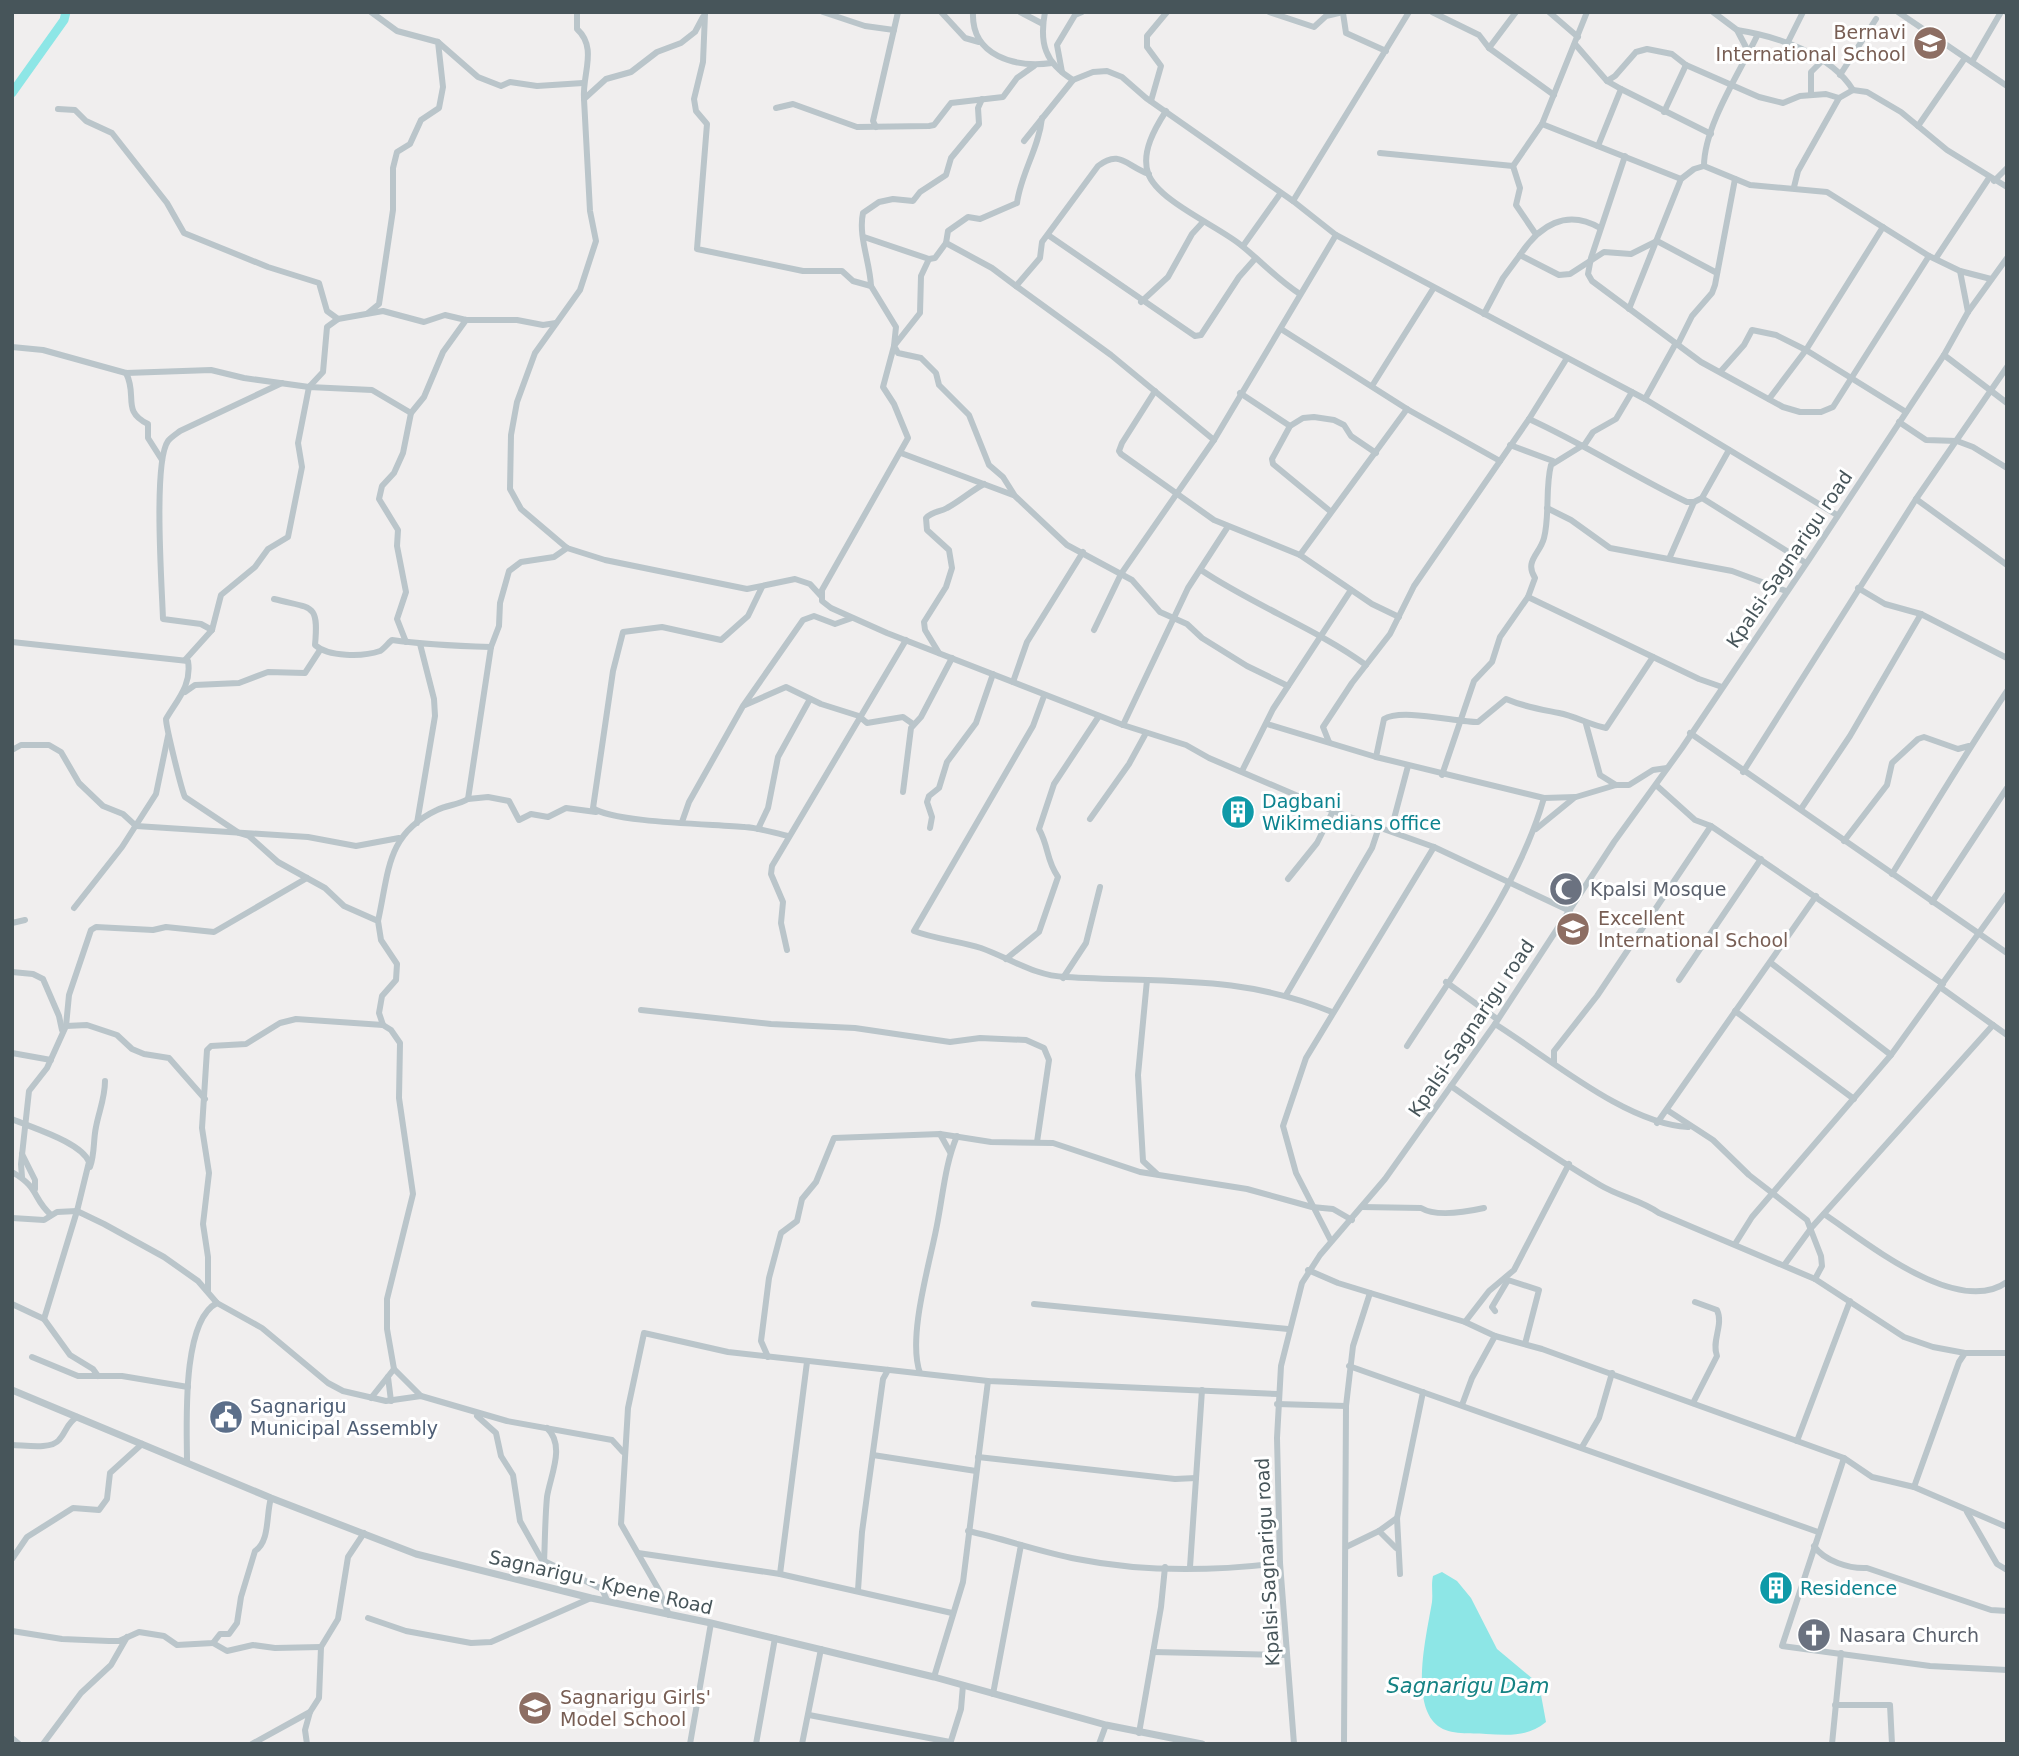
<svg xmlns="http://www.w3.org/2000/svg" width="2019" height="1756" viewBox="0 0 2019 1756" font-family="'DejaVu Sans',sans-serif">
	<rect width="100%" height="100%" fill="#f0eeee"/>
	<path fill="#8de6e6" d="M1442,1572L1457,1581L1471,1598L1497,1649L1539,1684L1546,1722C1528,1737 1509,1735 1486,1734C1471,1733 1450,1735 1438,1726C1409,1704 1427,1633 1432,1602C1433,1593 1431,1585 1433,1576Z"/>
	<g fill="none" stroke-linecap="round" stroke-linejoin="round">
		<path stroke="#8de6e6" stroke-width="9" d="M12,93L64,20L66,12"/>
		<g stroke="#bac5ca" stroke-width="6">
			<path d="M577,12V29C598,48 582,74 584,99"/>
			<path d="M823,12L865,26L894,30"/>
			<path d="M941,12L965,38L979,42"/>
			<path d="M973,12C971,56 1015,68 1052,63"/>
			<path d="M1020,12L1043,24"/>
			<path d="M1045,12C1039,43 1045,63 1073,80L1093,72L1107,71L1122,77L1146,98L1293,201L1336,235L1645,399L1837,515"/>
			<path d="M1269,12L1314,27L1326,16L1343,12"/>
			<path d="M1432,12L1479,35L1489,48L1554,95"/>
			<path d="M1549,12L1578,37"/>
			<path d="M1713,12L1737,30L1749,53"/>
			<path d="M1898,12L2007,86"/>
			<path d="M2006,12L2007,13"/>
			<path d="M1343,13L1346,33L1386,51"/>
			<path d="M705,14L703,62L694,99L696,111L707,124L697,249L803,271H842L853,281L871,286L896,327L894,346L883,387L894,404L908,438L822,590V601L831,608L887,633L1123,725L1186,745L1209,758L1333,811L1434,847L1570,911"/>
			<path d="M703,17L695,32L681,43L657,52L631,72L606,79L584,99L590,211L596,241L580,290L535,353L517,402L511,435L510,489L521,509L567,548L605,560L747,589L795,579L810,584L821,596"/>
			<path d="M1737,30C1776,36 1831,54 1853,90"/>
			<path d="M438,42L478,77L501,86L510,82L537,86L583,83"/>
			<path d="M1575,44L1607,81L1621,89L1598,146"/>
			<path d="M1787,44L1803,12"/>
			<path d="M1489,48L1516,12"/>
			<path d="M1972,62L2001,12"/>
			<path d="M1062,72L1057,45L1075,15L1082,12"/>
			<path d="M1840,75L1876,19"/>
			<path d="M1607,81L1615,76L1636,52L1647,49L1672,54L1686,65L1759,97L1783,103L1800,96L1826,94L1839,98"/>
			<path d="M1621,89L1711,134"/>
			<path d="M1811,95V72L1822,61"/>
			<path d="M1151,101L1161,66L1147,47V36L1167,12"/>
			<path d="M776,108L793,104L857,127L929,126L934,125L951,103L1003,97L1017,78L1034,66"/>
			<path d="M58,109L75,110L86,121L112,133L167,203L184,233L268,267L319,283L327,311L338,319"/>
			<path d="M1166,111C1155,128 1141,152 1148,173C1157,201 1220,227 1242,246C1262,262 1278,280 1300,294"/>
			<path d="M1664,112L1686,65"/>
			<path d="M1542,124L1681,179"/>
			<path d="M1918,126L1965,58"/>
			<path d="M876,127L873,121L898,12"/>
			<path d="M1024,141L1073,80"/>
			<path d="M1380,153L1513,166L1542,124L1587,12"/>
			<path d="M1625,156L1591,258L1588,274L1592,281L1701,362L1783,407L1800,412H1821L1833,407L1929,256"/>
			<path d="M1513,166L1520,188L1516,205L1535,233"/>
			<path d="M1704,166L1750,185L1827,192L1929,256L1960,271L1991,279"/>
			<path d="M1994,181L2007,168"/>
			<path d="M1794,187L1798,171L1839,98L1853,90L1867,92L1901,112L1947,150L2007,187"/>
			<path d="M1293,201L1409,12"/>
			<path d="M1048,235L1195,336L1201,335L1239,277L1254,260"/>
			<path d="M864,237L929,259L935,258L946,243L992,268L1016,286L1111,355L1214,440"/>
			<path d="M946,243L948,231L968,217L980,219L1017,203C1021,173 1039,148 1042,118"/>
			<path d="M1243,246L1280,194"/>
			<path d="M1520,255C1539,226 1566,208 1600,228"/>
			<path d="M1936,258L1989,178"/>
			<path d="M929,259L921,276L920,313L894,346L898,353L921,358L936,373L939,385L969,415L989,465L1003,477L1015,496L1067,545L1132,580L1160,612L1187,624L1202,638L1247,666L1288,686"/>
			<path d="M1960,271L1968,312"/>
			<path d="M871,286C870,262 858,236 863,213L879,202L893,199L913,201L920,192L946,175L951,158L979,124L978,108L982,99"/>
			<path d="M1016,286L1040,258L1042,242L1098,166C1120,149 1126,166 1149,174"/>
			<path d="M1141,302L1168,277L1192,234L1203,222"/>
			<path d="M1629,309L1681,179L1694,169L1704,166C1704,126 1740,72 1757,36"/>
			<path d="M368,313L379,304L393,210V168L397,152L410,144L421,120L439,108L443,87L438,42L397,31L371,12"/>
			<path d="M1484,314L1503,278L1520,255L1559,275L1570,274L1604,252L1631,254L1657,241L1717,273"/>
			<path d="M1281,329L1407,409L1500,461"/>
			<path d="M1678,344L1692,316L1712,293L1715,285L1735,179"/>
			<path d="M12,347L43,350L126,373L211,370L244,378L309,387L323,372L327,327L338,319L383,311L424,322L445,315L466,320H517L543,325L556,323"/>
			<path d="M1944,355L2007,403"/>
			<path d="M1721,371L1744,345L1752,330L1776,335L1806,350L1906,412"/>
			<path d="M126,373C138,396 121,411 148,424V438L162,460"/>
			<path d="M1372,386L1433,289"/>
			<path d="M1155,391L1122,443L1119,451L1121,454L1214,520L1300,555L1372,604L1399,617"/>
			<path d="M1240,393L1290,426"/>
			<path d="M1645,399L1676,343"/>
			<path d="M1769,399L1806,350L1883,227"/>
			<path d="M1529,419C1584,444 1633,476 1687,502H1694L1702,498L1729,450"/>
			<path d="M1899,422L1926,440L1957,441L1973,447L2007,468"/>
			<path d="M1510,445L1553,461"/>
			<path d="M901,453L1013,495"/>
			<path d="M1702,498L1806,563"/>
			<path d="M1916,499L2007,565"/>
			<path d="M1547,508L1571,520L1610,548L1732,571L1786,591"/>
			<path d="M1330,511L1273,464L1272,459L1290,426L1303,418L1314,417L1334,420L1344,425L1351,436L1376,453"/>
			<path d="M1300,555L1407,409"/>
			<path d="M1669,559L1694,502"/>
			<path d="M1201,570C1253,605 1317,629 1366,665"/>
			<path d="M762,587L748,616L721,640L662,627L623,632L613,671L593,808C613,823 716,824 745,827C760,828 774,833 788,836"/>
			<path d="M1858,588L1885,604L1921,614"/>
			<path d="M1528,597L1535,578C1524,561 1540,554 1544,538C1550,515 1545,488 1551,465L1585,444L1593,432L1616,419L1632,392"/>
			<path d="M274,599C312,609 319,602 315,645C328,657 363,657 380,651C384,649 388,643 392,640C426,645 457,646 491,647"/>
			<path d="M212,630L201,624L163,619C162,588 153,462 168,441C170,438 176,434 180,431L282,383"/>
			<path d="M1094,630L1121,574L1214,440L1336,235"/>
			<path d="M12,642L188,661C192,685 177,700 166,719C166,727 182,792 185,797L239,833L249,836L278,862L325,888L344,906L378,921L381,940L397,964L396,980L382,996L379,1013L383,1025L391,1030L400,1043L399,1098L413,1194L387,1299V1329L394,1369L421,1396"/>
			<path d="M406,642L397,619L406,592L397,546L398,530L379,499L382,486L394,473L403,453L411,413L424,397L443,352L466,320"/>
			<path d="M939,653L925,630L924,622L946,587L952,568L949,550L927,530L926,518C933,511 940,512 947,508C960,501 971,491 984,484"/>
			<path d="M185,660L212,630L221,595L255,567L268,549L288,537L302,467L298,443L309,387L372,390L411,413"/>
			<path d="M1013,682L1027,642L1083,552"/>
			<path d="M185,692L195,685L239,683L268,672L305,673L320,650"/>
			<path d="M1044,696L1033,726L914,931C935,939 959,941 981,948C1009,958 1035,976 1066,977C1162,983 1240,974 1332,1012"/>
			<path d="M745,705L786,687L821,704L859,716L867,723L903,717L913,724"/>
			<path d="M1267,724L1376,757L1544,798L1576,797L1616,785H1629L1653,770L1667,768"/>
			<path d="M1586,724L1600,775L1616,785"/>
			<path d="M1123,725L1188,588L1227,528"/>
			<path d="M1690,733L2007,953"/>
			<path d="M1329,742L1323,727L1352,683L1390,634L1414,586L1529,419L1567,358"/>
			<path d="M12,750L21,745H49L61,752L79,783L103,806L123,814L136,826L308,837L356,846L399,838"/>
			<path d="M1376,757L1384,719C1401,708 1456,722 1478,722L1506,699C1525,707 1539,709 1559,713C1575,716 1590,725 1606,728L1653,657"/>
			<path d="M1242,771L1273,709L1351,590"/>
			<path d="M1743,772L1916,499L2007,367"/>
			<path d="M1442,775L1474,681L1492,662L1500,637L1528,597L1699,679L1722,687"/>
			<path d="M1656,785L1695,820L1711,826L1943,984"/>
			<path d="M903,792L911,728L921,717L952,658"/>
			<path d="M468,799L488,797L509,801L519,820L531,814L548,817L566,808L596,812"/>
			<path d="M1801,809L1850,736L1921,614L2007,658"/>
			<path d="M1090,819L1129,764L1146,733"/>
			<path d="M682,822L689,802L743,706L803,620L814,616L835,624L852,618"/>
			<path d="M417,823L435,716L434,699L420,644"/>
			<path d="M930,828L932,817L927,802L929,796L939,788L947,762L976,723L993,674"/>
			<path d="M758,829L768,808L778,757L810,699"/>
			<path d="M1536,829L1574,798"/>
			<path d="M1391,830L1408,766"/>
			<path d="M1844,841L1887,785L1892,763L1918,739L1924,737L1958,749L1969,746"/>
			<path d="M1892,874C1930,813 1967,751 2007,691"/>
			<path d="M1288,879L1317,843L1333,811"/>
			<path d="M1932,902L2007,788"/>
			<path d="M74,908L122,847L156,794L168,736"/>
			<path d="M378,921C389,872 386,834 437,810C447,805 458,805 468,799L491,647L499,626L500,603L509,571L521,562L554,557L567,548"/>
			<path d="M12,923L25,920"/>
			<path d="M787,950L781,923L783,902L771,874L772,866L906,640"/>
			<path d="M1006,959L1039,932L1058,877C1046,860 1049,847 1039,829L1054,784L1099,716"/>
			<path d="M1771,963L1891,1055"/>
			<path d="M12,972L33,974L43,979L59,1016L62,1030"/>
			<path d="M1063,978L1086,943L1100,887"/>
			<path d="M1147,980L1138,1075L1143,1161L1157,1174"/>
			<path d="M1679,980L1761,859"/>
			<path d="M1446,982L1497,1019"/>
			<path d="M1940,987L2007,1035"/>
			<path d="M1286,995L1372,848L1379,827"/>
			<path d="M641,1010L771,1024L855,1028L950,1042L980,1038L1026,1040L1044,1048L1049,1060L1037,1142"/>
			<path d="M1735,1011L1854,1099"/>
			<path d="M1495,1024C1548,1057 1626,1124 1688,1127"/>
			<path d="M66,1026L69,995L91,930L96,927L153,930L166,927L214,932L307,878"/>
			<path d="M1407,1046C1457,968 1518,888 1544,798"/>
			<path d="M12,1053L51,1060"/>
			<path d="M1554,1063V1051L1597,996L1711,826"/>
			<path d="M1451,1086C1500,1121 1549,1155 1600,1185C1620,1197 1641,1200 1659,1213L1815,1279"/>
			<path d="M1667,1110L1713,1140L1749,1175L1807,1220L1821,1256L1822,1266L1815,1279L1904,1337L1933,1347L1965,1353"/>
			<path d="M12,1119C32,1128 81,1142 89,1162L77,1211L44,1319L12,1304"/>
			<path d="M1657,1123L1816,896"/>
			<path d="M940,1134L950,1152"/>
			<path d="M22,1154L35,1180V1189"/>
			<path d="M90,1167C95,1153 93,1141 96,1127C99,1111 105,1098 105,1081"/>
			<path d="M12,1172C40,1188 32,1198 51,1215"/>
			<path d="M22,1177L21,1164L29,1091L47,1068L66,1026L87,1025L117,1035L132,1049L144,1054L169,1058L205,1099"/>
			<path d="M1362,1207L1421,1208C1436,1217 1466,1212 1484,1208"/>
			<path d="M1824,1214C1865,1241 1957,1318 2007,1282"/>
			<path d="M12,1218L44,1220L57,1212L77,1211L104,1224L164,1257L198,1281L217,1303L262,1328L328,1383L343,1391L386,1401L421,1396L507,1421L612,1440L623,1452"/>
			<path d="M1331,1241L1296,1173L1283,1126L1306,1058L1434,847"/>
			<path d="M1735,1244L1752,1217L1891,1055L2007,894"/>
			<path d="M1785,1264L1812,1227L1993,1025"/>
			<path d="M1308,1270L1338,1283L1465,1322L1495,1336L1542,1349L1844,1458L1872,1477L1914,1487L2007,1527"/>
			<path d="M208,1290V1257L203,1224L209,1173L202,1128L207,1050L211,1046L246,1044L280,1023L296,1019L383,1025"/>
			<path d="M1034,1304L1288,1329"/>
			<path d="M1495,1311L1492,1307L1508,1280L1539,1290L1525,1344"/>
			<path d="M44,1319L70,1355L93,1369L98,1376"/>
			<path d="M1465,1322L1489,1291L1514,1270L1569,1164"/>
			<path d="M32,1357L78,1376H122L188,1387"/>
			<path d="M768,1357L761,1341L769,1278L781,1233L797,1221L802,1199L816,1182L834,1138L940,1134L991,1142L1053,1143L1140,1172L1247,1189L1312,1207L1333,1209L1352,1220"/>
			<path d="M1349,1366L1818,1532"/>
			<path d="M920,1373C907,1337 930,1263 937,1225C943,1195 945,1164 957,1136"/>
			<path d="M388,1377L391,1401"/>
			<path d="M371,1398L394,1369"/>
			<path d="M1693,1403L1717,1356C1711,1341 1724,1325 1717,1310L1695,1302"/>
			<path d="M1277,1404L1346,1406"/>
			<path d="M1462,1405L1472,1378L1495,1336"/>
			<path d="M477,1416L496,1433L501,1456L513,1475L520,1521L542,1560L602,1589L607,1600"/>
			<path d="M1797,1441L1850,1301"/>
			<path d="M12,1445C24,1445 51,1450 59,1440C67,1431 66,1424 77,1417"/>
			<path d="M1582,1447L1599,1418L1612,1373"/>
			<path d="M873,1455L976,1471"/>
			<path d="M978,1457L1175,1479L1196,1478"/>
			<path d="M1844,1458L1782,1646L1930,1666L2007,1670"/>
			<path d="M187,1462C187,1427 181,1321 217,1303"/>
			<path d="M1914,1487L1959,1362L1965,1353H2007"/>
			<path d="M1967,1512L1997,1564L2007,1570"/>
			<path d="M968,1531C1005,1539 1040,1552 1077,1559C1142,1572 1215,1571 1280,1563"/>
			<path d="M1379,1531L1397,1518"/>
			<path d="M1814,1546C1824,1561 1850,1569 1867,1568L1991,1610L2007,1611"/>
			<path d="M1346,1547L1379,1531L1396,1548"/>
			<path d="M638,1553L780,1574L952,1613"/>
			<path d="M12,1559L27,1537L73,1508L99,1510L107,1499L110,1473L142,1444"/>
			<path d="M544,1563C545,1541 545,1518 547,1497C550,1476 566,1446 547,1428"/>
			<path d="M1190,1567L1202,1390"/>
			<path d="M780,1574L807,1362"/>
			<path d="M1400,1574L1397,1518L1423,1392"/>
			<path d="M858,1590L862,1532L883,1379L888,1370"/>
			<path d="M669,1615L660,1592L621,1524L628,1408L644,1333L728,1352L988,1381L1278,1394"/>
			<path d="M368,1618L406,1631L471,1643L491,1642L591,1598"/>
			<path d="M12,1631L62,1639L109,1641H119L139,1632L164,1636L177,1645L213,1643L220,1634H229L237,1623L241,1597L255,1551C270,1542 266,1514 271,1498"/>
			<path d="M213,1643L227,1651L253,1645L275,1648L321,1647"/>
			<path d="M1153,1652L1287,1655"/>
			<path d="M934,1677L963,1582L988,1381"/>
			<path d="M993,1694L1021,1545"/>
			<path d="M1835,1705H1890L1892,1744"/>
			<path d="M809,1715L950,1742"/>
			<path d="M1139,1733L1161,1607L1165,1567"/>
			<path d="M12,1738L19,1744"/>
			<path d="M43,1744L81,1693L111,1665L127,1637"/>
			<path d="M252,1744L310,1712"/>
			<path d="M307,1744L305,1730L310,1712L319,1698L321,1647L338,1619L348,1557L364,1533"/>
			<path d="M690,1744L711,1623"/>
			<path d="M756,1744L775,1638"/>
			<path d="M802,1744L821,1649"/>
			<path d="M950,1744L961,1709L963,1685"/>
			<path d="M1099,1744L1106,1725"/>
			<path d="M1294,1744L1280,1563L1277,1438L1281,1366L1302,1283L1320,1255L1385,1179L1495,1024L1614,842L1682,748L1810,558L1944,355L1968,312L2007,258"/>
			<path d="M1344,1744L1346,1406L1353,1346L1370,1293"/>
			<path d="M1832,1744L1841,1653"/>
		</g>
		<path stroke="#bac5ca" stroke-width="7" d="M12,1390L271,1498L416,1554L591,1598L711,1623L934,1677L1106,1725L1202,1744"/>
	</g>
	<defs>
		<g id="school-disc" transform="scale(1.75)"><circle r="9.5" fill="#8d6e63" stroke="#fff"/><path d="M0-5L7-2L0 1L-7-2ZM-4 1L0 2.5L4 1V4Q0 6-4 4Z" fill="#fff"/></g>
		<g id="building-disc" transform="scale(1.75)"><circle r="9.5" fill="#0f9aa8" stroke="#fff"/><path d="M-4-6H4V6H1V3H-1V6H-4ZM-2.5-4.3h1.7v1.8h-1.7ZM.8-4.3h1.7v1.8H.8ZM-2.5-1h1.7V.8h-1.7ZM.8-1h1.7V.8H.8Z" fill="#fff"/></g>
		<g id="mosque-disc" transform="scale(1.75)"><circle r="9.5" fill="#6b7280" stroke="#fff"/><path d="M3.5-4.9A6 6 0 1 0 3.5 4.9A5 5 0 1 1 3.5-4.9Z" fill="#fff"/></g>
		<g id="civic-disc" transform="scale(1.75)"><circle r="9.5" fill="#5c6f8a" stroke="#fff"/><path d="M-.6-6.5H3V-4.5H.6V-3L4-1V1h2V6H-6V1h2V-1L-.6-3ZM-1.2 2.5V6h2.4V2.5Z" fill="#fff"/></g>
		<g id="church-disc" transform="scale(1.75)"><circle r="9.5" fill="#6b7280" stroke="#fff"/><path d="M-1.2-6h2.4v3.5h3.3v2.4h-3.3V6h-2.4V-.1h-3.3v-2.4h3.3Z" fill="#fff"/></g>
	</defs>
	<g fill-rule="evenodd">
		<use href="#school-disc" x="1930" y="43"/>
		<use href="#building-disc" x="1238" y="812"/>
		<use href="#mosque-disc" x="1566" y="889"/>
		<use href="#school-disc" x="1573" y="929"/>
		<use href="#civic-disc" x="226" y="1417"/>
		<use href="#building-disc" x="1776" y="1588"/>
		<use href="#church-disc" x="1814" y="1635"/>
		<use href="#school-disc" x="535" y="1708"/>
	</g>
	<g text-anchor="middle" stroke-width="6" stroke-linejoin="round" paint-order="stroke">
		<g font-size="19" fill="#785e54" stroke="#fff" text-anchor="start">
			<text x="1906" y="39" text-anchor="end">Bernavi<tspan x="1906" dy="22">International School</tspan></text>
			<text x="1598" y="925">Excellent<tspan x="1598" dy="22">International School</tspan></text>
			<text x="560" y="1704">Sagnarigu Girls'<tspan x="560" dy="22">Model School</tspan></text>
		</g>
		<g font-size="19" fill="#47555a" stroke="#fff">
			<text transform="translate(1789 559) rotate(-56)" y="7">Kpalsi-Sagnarigu road</text>
			<text transform="translate(1471 1028) rotate(-56)" y="7">Kpalsi-Sagnarigu road</text>
			<text transform="translate(1267 1562) rotate(-93)" y="7">Kpalsi-Sagnarigu road</text>
			<text transform="translate(601 1582) rotate(13)" y="7">Sagnarigu - Kpene Road</text>
		</g>
		<g font-size="19" fill="#0d838f" stroke="#fff" text-anchor="start">
			<text x="1262" y="808">Dagbani<tspan x="1262" dy="22">Wikimedians office</tspan></text>
			<text x="1800" y="1595">Residence</text>
		</g>
		<g font-size="19" fill="#5b616d" stroke="#fff" text-anchor="start">
			<text x="1590" y="896">Kpalsi Mosque</text>
			<text x="1839" y="1642">Nasara Church</text>
		</g>
		<g font-size="19" fill="#4e5e75" stroke="#fff" text-anchor="start">
			<text x="250" y="1413">Sagnarigu<tspan x="250" dy="22">Municipal Assembly</tspan></text>
		</g>
		<g font-size="21" font-style="italic" fill="#148283" stroke="#fff">
			<text x="1468" y="1693">Sagnarigu Dam</text>
		</g>
	</g>
	<rect width="2019" height="1756" fill="none" stroke="#47555a" stroke-width="28"/>
</svg>
